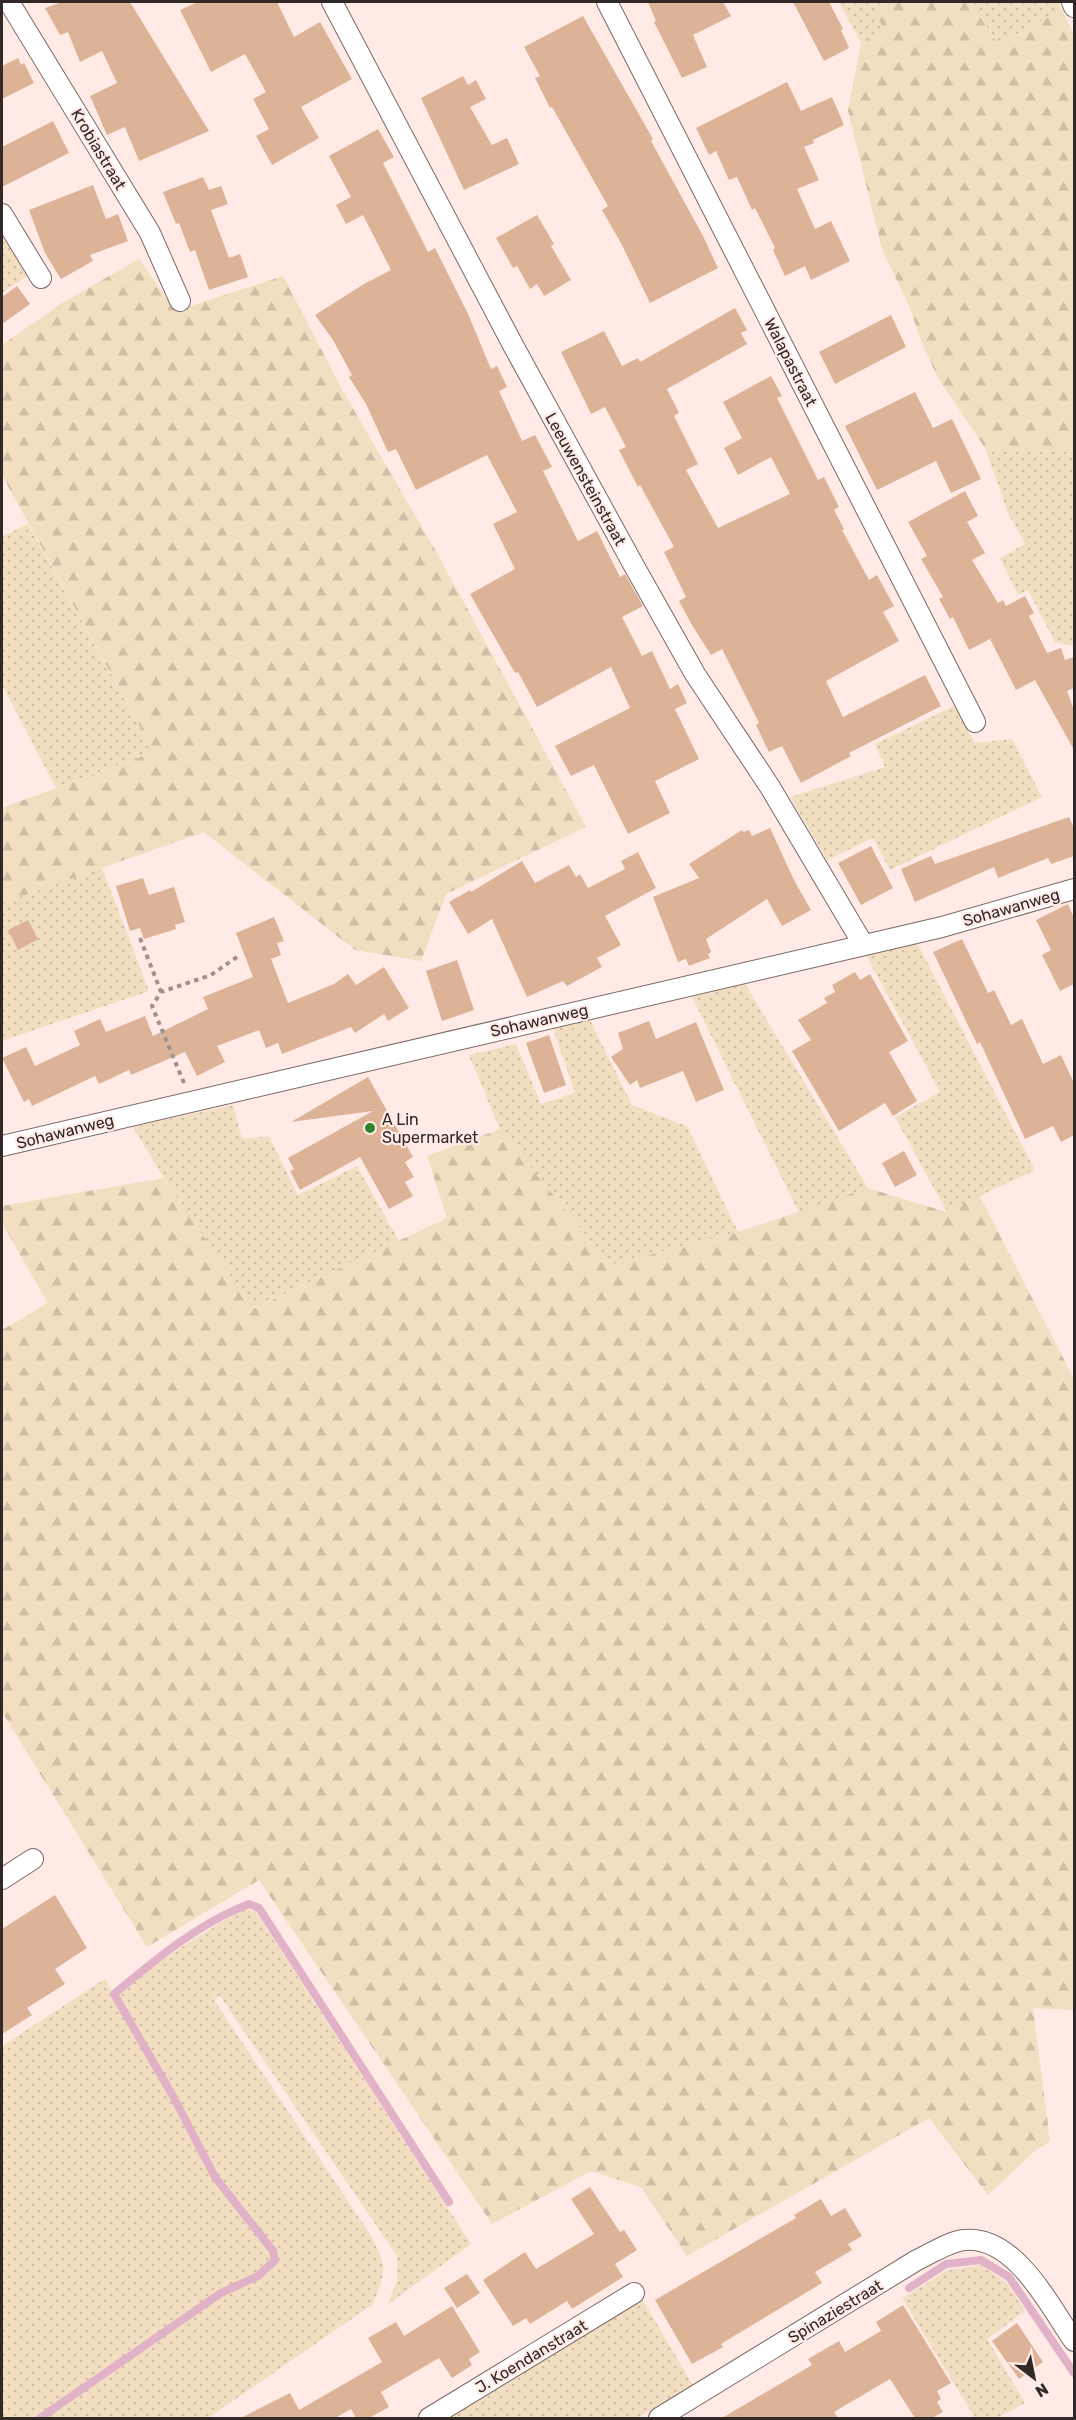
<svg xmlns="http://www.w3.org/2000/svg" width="1076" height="2420" viewBox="0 0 1076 2420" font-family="Rubik,sans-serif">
	<defs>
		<pattern id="grass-dots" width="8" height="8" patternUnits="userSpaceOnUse" patternTransform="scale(1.5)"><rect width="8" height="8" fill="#f2dec1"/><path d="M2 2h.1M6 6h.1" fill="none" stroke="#d0bea6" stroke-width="1.8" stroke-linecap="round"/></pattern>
		<pattern id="forest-firs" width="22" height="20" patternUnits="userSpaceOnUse" patternTransform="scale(1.5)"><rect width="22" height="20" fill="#f2dec1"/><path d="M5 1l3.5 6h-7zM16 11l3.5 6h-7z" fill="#d0bea6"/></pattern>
	</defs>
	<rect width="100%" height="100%" fill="#ffeae5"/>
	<g fill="url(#grass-dots)">
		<path d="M839,2H887L878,16L885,31L861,43Z"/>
		<path d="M970,2H1058L1062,10L998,44Z"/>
		<path d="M2,228L30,274L2,293Z"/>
		<path d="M985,448L1074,452V646L1055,642L1028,590L1018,595L1000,558L1025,544L1008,513Z"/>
		<path d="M28,524L154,752L56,788L2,685V537Z"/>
		<path d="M954,706L975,743L1012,739L1042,797L890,870L873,838L827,860L790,797L885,767L875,744Z"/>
		<path d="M102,868L149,991L2,1041V901Z"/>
		<path d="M917,943L1035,1170L947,1212L895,1117L940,1092L866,955Z"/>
		<path d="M745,984L868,1188L799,1212L692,997Z"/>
		<path d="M590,1020L632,1105L687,1126L738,1232L610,1265L500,1129L469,1055L516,1044L541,1104L575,1093L553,1028Z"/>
		<path d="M233,1105L242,1139L269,1136L298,1195L357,1166L399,1241L252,1309L164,1178L133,1127Z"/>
		<path d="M247,1909L256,1912L471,2244L387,2305L397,2281V2256L220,1996L214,2000L366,2228C386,2262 389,2269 372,2305L208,2418H2V2046L105,1979L114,1994L180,1948L236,1913Z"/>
		<path d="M982,2265L1008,2284L1025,2311L987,2339L1025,2403L997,2418H975L902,2298L948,2270Z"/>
		<path d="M641,2297L693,2385L637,2418H449L447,2415Z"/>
	</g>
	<g fill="url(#forest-firs)">
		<path d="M887,2H970L998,44L1062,10L1074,35V452L985,448L938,378L922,343L909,306L882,249L848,111L861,43L885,31L877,16Z"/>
		<path d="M139,259L175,311L283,276L344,393L438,555L586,827L446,894L421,961L355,950L204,832L2,903V808L154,752L2,475V345L62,303Z"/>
		<path d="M500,1129L610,1265L738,1232L868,1188L946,1212L979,1195L1074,1379V2010L1033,2008L1050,2141L1034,2152L988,2195L929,2118L687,2256L641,2187L591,2171L492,2224L259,1880L147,1947L2,1712V1330L48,1303L2,1223V1206L164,1178L253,1309L447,1218L427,1156Z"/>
	</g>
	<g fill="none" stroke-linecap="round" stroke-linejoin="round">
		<g stroke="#e1b1c7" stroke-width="8">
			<path d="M909,2288L946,2264L981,2260L1009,2277L1074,2373"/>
			<path d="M40,2418L221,2293L258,2276L275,2260L273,2251L215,2177L174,2098L114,1994C155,1960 199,1923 249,1904L259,1908L449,2202"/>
		</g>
	</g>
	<g fill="#ddb397">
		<path d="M62,2H130L209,131L139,161L125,127L107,135L90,96L117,83L102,51L80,62L68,32L60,35L45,8Z"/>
		<path d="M198,2H277L294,37L320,22L352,79L301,107L319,138L272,165L256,136L269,129L253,99L266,92L245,54L211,72L180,10Z"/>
		<path d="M648,2H723L731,16L693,35L707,67L682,78L654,22L656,21Z"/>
		<path d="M793,2H829L843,29L841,30L849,48L824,61Z"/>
		<path d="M583,16L653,139L651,141L703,236L718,268L650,303L622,245L602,210L608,206L552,107L550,108L535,78L540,76L524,47Z"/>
		<path d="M18,58L21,65L24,63L34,83L2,99V66Z"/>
		<path d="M463,76L468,85L476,80L486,99L470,107L492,145L507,138L519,164L464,190L421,98Z"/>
		<path d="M787,82L801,111L832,97L844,125L813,140L814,143L804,147L819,180L797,189L815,229L831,221L850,261L811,280L805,266L785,276L773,250L775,248L755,208L752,210L737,177L729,180L716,151L709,155L696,128Z"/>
		<path d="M53,121L69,153L2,187V147Z"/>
		<path d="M378,129L394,157L383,163L428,252L435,248L468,314L491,369L497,366L507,387L499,391L522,441L535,435L552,467L543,471L578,541L597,531L620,577L625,574L643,606L622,617L642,656L652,651L670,689L678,684L687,703L675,709L699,759L655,781L670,813L628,834L594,765L571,776L555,746L630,708L611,667L537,707L518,672L515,673L470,594L515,569L493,524L517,512L487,455L416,490L396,449L388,452L366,404L349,377L352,375L333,340L315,315L364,284L391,270L363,215L346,224L336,205L351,197L329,156Z"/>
		<path d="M203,177L209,190L221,186L228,204L211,210L229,258L240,254L248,277L209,290L195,250L190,252L179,223L176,224L163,192Z"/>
		<path d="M93,185L106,219L118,214L128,241L90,255L93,261L61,279L45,253L29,210Z"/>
		<path d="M537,215L554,244L551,246L571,280L544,296L537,284L530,289L517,266L513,268L496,238Z"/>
		<path d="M17,286L30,304L2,324V297Z"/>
		<path d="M735,308L747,330L741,333L747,344L667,389L679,413L674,416L698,464L686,470L718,528L790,494L771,457L738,475L724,448L742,438L723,402L771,376L782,396L777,398L818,480L824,477L839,507L834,510L844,529L842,530L869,580L877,575L894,606L883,612L899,641L826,681L843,717L925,675L941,706L849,753L851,756L801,783L782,746L769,752L756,725L759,723L722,649L711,655L692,625L679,601L686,597L664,552L674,547L640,485L638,487L619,450L626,447L605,407L591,414L561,352L604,331L622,366L638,358L640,362Z"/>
		<path d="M891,315L906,347L835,384L819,352Z"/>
		<path d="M915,392L933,428L952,419L981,479L951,493L936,461L877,490L845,426Z"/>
		<path d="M965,491L978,516L967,522L985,553L972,560L998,603L1003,600L1006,606L1025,596L1034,613L1029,616L1047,653L1061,648L1065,660L1074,657V688L1067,691L1074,710V750L1035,680L1016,690L990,639L969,650L953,617L950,619L939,599L943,597L921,559L927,556L908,522Z"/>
		<path d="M1069,817L1074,828V856L1051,864L1048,858L998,878L994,867L915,902L901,869L931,856L935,864Z"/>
		<path d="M770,828L795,882L811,910L782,926L767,899L706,939L711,952L708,954L710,958L689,966L686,959L678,962L653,897L699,878L689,864L742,830L743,832L749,830L752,836Z"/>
		<path d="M871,846L893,888L861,905L838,863Z"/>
		<path d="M638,852L656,888L605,916L621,945L597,958L602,967L567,986L563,981L527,997L492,919L468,934L449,902L470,890L471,892L522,861L535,883L569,865L576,877L580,874L588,888L625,869L621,861Z"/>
		<path d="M143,878L149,895L174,887L185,922L175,925L176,929L144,939L140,928L130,931L116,886Z"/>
		<path d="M1068,904L1074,918V984L1060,991L1042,955L1051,950L1036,920Z"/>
		<path d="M274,917L284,941L277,943L281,955L271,959L288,1003L334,984L348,974L356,985L384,967L409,1008L388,1021L384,1014L355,1033L351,1027L282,1054L278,1043L266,1048L259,1030L217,1046L225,1062L197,1076L185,1052L131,1075L129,1070L99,1084L95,1076L32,1106L29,1099L24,1102L2,1058L26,1047L35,1066L80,1045L74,1031L100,1019L106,1032L145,1016L153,1036L208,1009L203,997L253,977L236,933Z"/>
		<path d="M28,920L38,939L18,950L8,930Z"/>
		<path d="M962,939L988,993L994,990L1011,1025L1022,1019L1043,1064L1061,1055L1074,1083V1135L1061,1142L1053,1126L1025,1139L980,1042L977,1044L933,952Z"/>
		<path d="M457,960L474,1010L442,1021L426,971Z"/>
		<path d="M855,972L860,980L870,974L908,1041L889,1052L917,1101L893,1116L885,1103L839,1131L792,1051L811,1040L798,1020L827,1003L824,998L835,992L832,985Z"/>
		<path d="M649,1021L656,1039L696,1022L724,1090L696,1102L683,1071L640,1088L637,1080L630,1085L611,1057L623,1049L618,1033Z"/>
		<path d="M549,1035L566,1085L544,1093L526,1043Z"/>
		<path d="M368,1077L413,1157L405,1162L414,1177L405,1182L413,1196L389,1209L360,1157L300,1190L290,1171L294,1169L288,1158L373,1111L291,1122Z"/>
		<path d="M904,1151L917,1175L895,1187L882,1163Z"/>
		<path d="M55,1895L87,1948L55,1969L65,1984L27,2008L32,2015L2,2034V1929Z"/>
		<path d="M590,2187L620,2232L624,2230L637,2250L615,2264L623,2277L572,2309L567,2301L530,2324L526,2318L513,2326L483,2280L525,2252L536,2269L594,2234L571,2199Z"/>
		<path d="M821,2199L831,2216L845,2208L862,2236L848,2244L852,2250L815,2272L822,2283L721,2344L723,2347L692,2364L655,2300L796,2218L794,2215Z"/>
		<path d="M467,2274L480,2293L457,2308L444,2288Z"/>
		<path d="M903,2305L951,2383L937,2391L941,2399L937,2402L943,2412L932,2418H915L890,2379L834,2412L838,2418H722L812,2365L808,2359L839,2341L845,2352L881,2331L876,2322Z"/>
		<path d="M452,2306L480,2352L469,2359L472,2365L452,2378L439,2358L381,2392L389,2407L369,2418H356L351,2409L335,2418H241L290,2393L299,2410L382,2362L368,2338L396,2322L404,2336Z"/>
		<path d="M1017,2323L1043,2362L1019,2379L992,2341Z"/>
	</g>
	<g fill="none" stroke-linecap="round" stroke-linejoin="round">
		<g stroke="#7b6965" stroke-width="22">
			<g id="minor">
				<path d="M9,2L150,233L180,301"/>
				<path d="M332,2L514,347L633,564L695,674L770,787L863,944"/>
				<path d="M607,2L975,722"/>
				<path d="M1072,2L1074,7"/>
				<path d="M2,214L41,278"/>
				<path d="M2,1146L942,927L1074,889"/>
				<path d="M2,1879L33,1859"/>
				<path d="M429,2418L634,2293"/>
				<path d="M659,2418L917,2260C932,2253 948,2242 964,2240C1015,2235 1049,2305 1074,2341"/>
			</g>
		</g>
		<g stroke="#a0918d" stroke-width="4" stroke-dasharray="4.5 4.5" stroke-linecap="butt">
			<path d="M140,938L161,992"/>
			<path d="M184,1083L152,1006L161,992L211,975L237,957"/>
		</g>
		<use href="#minor" stroke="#fff" stroke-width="20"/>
	</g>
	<circle fill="#308431" stroke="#ffeae5" stroke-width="2" cx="370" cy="1128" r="6"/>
	<g text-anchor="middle" stroke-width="4.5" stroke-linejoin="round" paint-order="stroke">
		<g font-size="16" fill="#312927" stroke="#ffeae5">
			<text transform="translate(99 149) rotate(59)" y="6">Krobiastraat</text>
			<text transform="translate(791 362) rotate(63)" y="6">Walapastraat</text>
			<text transform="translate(586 479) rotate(61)" y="6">Leeuwensteinstraat</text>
			<text transform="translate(1011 907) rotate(-16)" y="6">Sohawanweg</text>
			<text transform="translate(539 1020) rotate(-13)" y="6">Sohawanweg</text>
			<text transform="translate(65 1131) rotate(-14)" y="6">Sohawanweg</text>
			<text transform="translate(835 2311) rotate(-31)" y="6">Spinaziestraat</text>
			<text transform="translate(531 2356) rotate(-31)" y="6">J. Koendanstraat</text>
		</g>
		<g font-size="16" fill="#312927" stroke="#ffeae5" text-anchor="start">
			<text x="382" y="1125">A Lin<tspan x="382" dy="18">Supermarket</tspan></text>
		</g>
	</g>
	<rect width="1076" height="2420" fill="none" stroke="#312927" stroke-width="6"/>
	<g transform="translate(1034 2378) rotate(148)" stroke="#ffeae5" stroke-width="4.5" paint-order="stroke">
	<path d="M0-4.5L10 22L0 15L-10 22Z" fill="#312927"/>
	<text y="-9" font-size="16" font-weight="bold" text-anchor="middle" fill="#312927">N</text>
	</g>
</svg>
